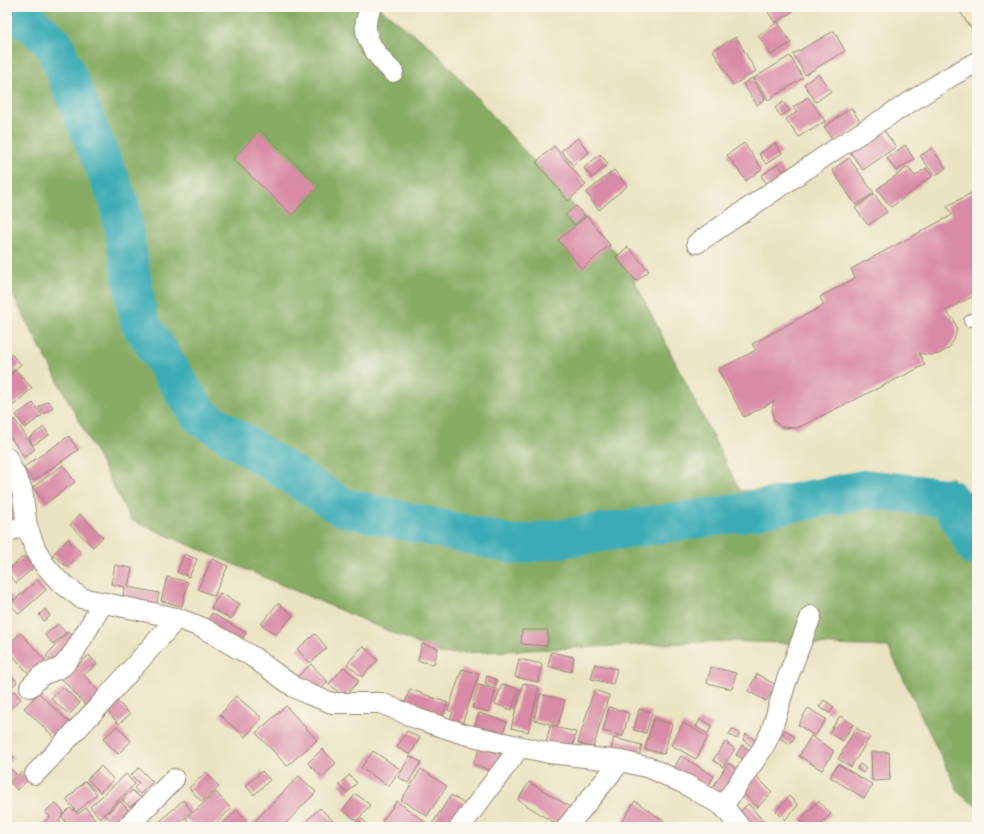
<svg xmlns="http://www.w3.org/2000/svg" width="984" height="834" viewBox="0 0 984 834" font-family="Pangolin,sans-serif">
	<rect width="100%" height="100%" fill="#fbf7ec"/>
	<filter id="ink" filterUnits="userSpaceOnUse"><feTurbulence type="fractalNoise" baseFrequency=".025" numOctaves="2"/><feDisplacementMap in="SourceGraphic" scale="8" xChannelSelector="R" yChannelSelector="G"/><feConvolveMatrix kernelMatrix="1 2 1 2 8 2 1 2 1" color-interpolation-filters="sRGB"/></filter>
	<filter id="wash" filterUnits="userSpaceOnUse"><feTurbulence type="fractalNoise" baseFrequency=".012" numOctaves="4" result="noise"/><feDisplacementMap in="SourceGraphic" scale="16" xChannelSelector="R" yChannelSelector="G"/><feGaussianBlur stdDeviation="0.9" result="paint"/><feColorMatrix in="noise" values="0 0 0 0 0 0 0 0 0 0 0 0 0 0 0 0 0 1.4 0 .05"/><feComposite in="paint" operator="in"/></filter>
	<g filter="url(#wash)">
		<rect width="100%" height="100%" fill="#eae3c2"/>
		<path fill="#86ac63" stroke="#606b40" d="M7,7H378L433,49L626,264L740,491L952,478L977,499V807L959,793L888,647L724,641L442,654L131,520L7,284Z"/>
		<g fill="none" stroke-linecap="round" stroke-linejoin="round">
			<path stroke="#3aacb5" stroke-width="39" d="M13,7L54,44L119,202L139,321L199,415L342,507L515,545L739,513L867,489L948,498L977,548"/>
		</g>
		<g id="blocks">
			<g fill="#d98aa6">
				<path d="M765,7H791L794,11L775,23Z"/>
				<path d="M778,22L791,43L771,55L758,35Z"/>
				<path d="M834,31L845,51L805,75L793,54Z"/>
				<path d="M736,37L756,71L733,85L713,50Z"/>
				<path d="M790,56L803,78L768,100L754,78Z"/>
				<path d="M818,74L831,91L816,102L804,84Z"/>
				<path d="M752,78L765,99L757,105L743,84Z"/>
				<path d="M808,97L825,121L810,131L809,130L799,137L786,119L797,112L793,107Z"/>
				<path d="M783,102L790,110L781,116L775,108Z"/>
				<path d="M851,108L862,124L835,142L824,127Z"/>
				<path d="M883,129L896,147L863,170L850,152Z"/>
				<path d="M260,130L319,186L292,215L233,159Z"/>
				<path d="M578,138L589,152L573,165L561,151Z"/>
				<path d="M744,143L762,169L746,181L727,155Z"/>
				<path d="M775,143L782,153L766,164L759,154Z"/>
				<path d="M905,145L914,159L896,171L887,158Z"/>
				<path d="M554,146L586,185L568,201L536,162Z"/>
				<path d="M932,148L946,168L935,176L920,156Z"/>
				<path d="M600,154L608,164L592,178L584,168Z"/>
				<path d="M849,158L874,193L856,205L832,170Z"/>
				<path d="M778,164L787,176L770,188L761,176Z"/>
				<path d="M908,167L915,176L926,168L932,176L921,184V185L891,207L877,189Z"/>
				<path d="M614,170L627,186L599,210L586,193Z"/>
				<path d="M977,190V294L945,311L954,320L957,330L954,340L949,348L939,354L929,355L919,353L925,365L797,428L781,427L775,422L773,417L772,409L774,401L744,417L718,370L756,350L752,344L824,305L820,297L855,278L851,269L952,215L947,206Z"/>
				<path d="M874,194L887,212L868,225L855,208Z"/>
				<path d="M576,206L585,216L574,225L565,215Z"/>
				<path d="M587,216L610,245L582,269L558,240Z"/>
				<path d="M628,247L649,271L636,281L616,257Z"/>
				<path d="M7,350L21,364L9,375L7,372Z"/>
				<path d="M16,370L32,388L14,405L7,397V378Z"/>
				<path d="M48,401L53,407L44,414L39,407Z"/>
				<path d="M33,403L42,415L25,428L16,415Z"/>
				<path d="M14,419L35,449L24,457L7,432V425Z"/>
				<path d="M44,427L49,435L33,445L29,438Z"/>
				<path d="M69,436L78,450L33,481L24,467Z"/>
				<path d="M63,465L75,482L45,504L33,487Z"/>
				<path d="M9,503L19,515L7,526V505Z"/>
				<path d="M80,514L103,537L93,547L70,525Z"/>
				<path d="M68,539L81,553L67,567L53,554Z"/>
				<path d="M184,554L197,559L189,577L177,572Z"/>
				<path d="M24,556L34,567L16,583L7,572V571Z"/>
				<path d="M212,559L228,566L214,596L198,589Z"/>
				<path d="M115,565L132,568L128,587L159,593L155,610L121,603L125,587L111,584Z"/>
				<path d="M167,577L188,582L182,606L161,601Z"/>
				<path d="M37,580L46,590L19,614L10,604Z"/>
				<path d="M7,591L14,599L7,605Z"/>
				<path d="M220,593L240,604L231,619L211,608Z"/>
				<path d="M278,603L293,615L276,635L261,624Z"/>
				<path d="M45,609L50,616L44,621L39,615Z"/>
				<path d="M212,613L246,633L239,644L206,624Z"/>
				<path d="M58,624L66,633L53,644L45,635Z"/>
				<path d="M522,630H548L547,646L521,644Z"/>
				<path d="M68,631L77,640L56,664L46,656Z"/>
				<path d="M21,633L45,660L29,674L7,649V645Z"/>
				<path d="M315,634L327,648L310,663L297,649Z"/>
				<path d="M422,644L438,648L434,664L418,661Z"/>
				<path d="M363,646L378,660L362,677L347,664Z"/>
				<path d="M551,652L574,657L571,672L548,666Z"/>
				<path d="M89,655L97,664L84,675L102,695L88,708L62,679Z"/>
				<path d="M519,659L542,664L538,682L515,677Z"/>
				<path d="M311,664L328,682L314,695L297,677Z"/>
				<path d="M595,664L617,669L613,684L591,679Z"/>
				<path d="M344,667L359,681L344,697L329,684Z"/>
				<path d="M711,667L736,673L732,689L707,683Z"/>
				<path d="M462,669L479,674L461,727L449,723L453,712L448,710Z"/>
				<path d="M10,673L17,682L7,692V676Z"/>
				<path d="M757,674L776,685L766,701L748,691Z"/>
				<path d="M487,676L497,680L495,687L485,683Z"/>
				<path d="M523,683L539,687L528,732L511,728Z"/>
				<path d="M502,684L519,689L512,710L495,704Z"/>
				<path d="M478,685L496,689L489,712L472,708Z"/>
				<path d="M63,687L80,703L69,715L51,698Z"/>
				<path d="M410,689L448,703L440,722L403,708Z"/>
				<path d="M594,690L609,695L593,748L578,743Z"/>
				<path d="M14,691L21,699L7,712V697Z"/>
				<path d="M39,693L72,725L57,740L24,708Z"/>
				<path d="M540,694L565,700L558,726L534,720Z"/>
				<path d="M236,696L262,718L245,737L220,715Z"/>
				<path d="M115,699L130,714L119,724L105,709Z"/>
				<path d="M824,700L834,707L830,713L819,707Z"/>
				<path d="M286,706L317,740L287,766L256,733Z"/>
				<path d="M609,707L629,713L623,736L603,731Z"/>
				<path d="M808,708L826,719L815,736L798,725Z"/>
				<path d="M639,709L652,712L646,733L634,730Z"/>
				<path d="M479,713L507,722L501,738L474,729Z"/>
				<path d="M840,716L853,724L843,741L829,733Z"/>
				<path d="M653,719L672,724L664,754L645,749Z"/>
				<path d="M700,719L712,725L708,734L696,727Z"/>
				<path d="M683,723L708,737L696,759L671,745Z"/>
				<path d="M117,726L131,741L118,754L103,739Z"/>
				<path d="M550,726L576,732L571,754L545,748Z"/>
				<path d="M856,728L870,737L851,767L838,759Z"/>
				<path d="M732,729L740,733L737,739L729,735Z"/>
				<path d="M785,730L795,737L790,744L780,738Z"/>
				<path d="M407,731L420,738L410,755L397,747Z"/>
				<path d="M746,734L756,741L752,746L743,740Z"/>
				<path d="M811,736L834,751L822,770L799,756Z"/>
				<path d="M614,738L642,745L638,760L610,753Z"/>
				<path d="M725,742L735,749L723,767L713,760Z"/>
				<path d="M742,745L751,751L745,760L736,755Z"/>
				<path d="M481,746L502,755L495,772L473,764Z"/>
				<path d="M322,749L336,763L322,777L308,763Z"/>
				<path d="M7,750L14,757L7,764Z"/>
				<path d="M373,751L400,769L389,786L361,768Z"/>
				<path d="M871,752H889L890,780L872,781Z"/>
				<path d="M410,756L421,762L408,783L398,777Z"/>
				<path d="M681,756L714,776L705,791L672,771Z"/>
				<path d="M728,763L741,772L724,798L711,790Z"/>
				<path d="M838,764L873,785L864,798L830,777Z"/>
				<path d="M860,764L866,768L863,773L857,769Z"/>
				<path d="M101,766L114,780L100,792L87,779Z"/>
				<path d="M9,767L16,774L7,782V769Z"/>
				<path d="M139,768L153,782L140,794L134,788L139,783L131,775Z"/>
				<path d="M421,769L447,786L427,816L401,800Z"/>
				<path d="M262,771L270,780L254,795L246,786Z"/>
				<path d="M21,772L28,780L17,790L10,782Z"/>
				<path d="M206,772L219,787L202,802L189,788Z"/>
				<path d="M126,774L135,784L100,818L90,807Z"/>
				<path d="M349,775L357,783L347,793L339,785Z"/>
				<path d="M755,775L772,792L758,807L740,790Z"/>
				<path d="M299,776L316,792L282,827H253L251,825Z"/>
				<path d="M85,781L97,794L77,812L66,800Z"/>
				<path d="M529,782L575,810L561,827L518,800Z"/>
				<path d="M132,790L141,798L130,807L122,800Z"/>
				<path d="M216,792L231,809L212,827H193L186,819Z"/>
				<path d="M356,794L370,805L357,821L343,810Z"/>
				<path d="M451,795L465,804L451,827H430Z"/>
				<path d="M789,796L798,805L785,820L776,811Z"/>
				<path d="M183,800L192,811L175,827H147L153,821L156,825Z"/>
				<path d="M120,801L130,812L116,825L105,815Z"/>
				<path d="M397,801L428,824L426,827H390L382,821Z"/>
				<path d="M635,801L664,821L660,827H627L621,823Z"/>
				<path d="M818,801L831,814L818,827H808L800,820Z"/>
				<path d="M55,803L64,812L59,821L64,827H39L50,817L45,812Z"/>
				<path d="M748,804L769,827H746L735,816Z"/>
				<path d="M70,808L78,814L86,808L101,827H68L62,816Z"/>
				<path d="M320,808L339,827H303L301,826Z"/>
				<path d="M237,810L248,823L244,827H219Z"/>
				<path d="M362,819L370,827H354Z"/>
			</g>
		</g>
	</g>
	<g filter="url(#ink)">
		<use href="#blocks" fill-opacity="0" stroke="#928670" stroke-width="1"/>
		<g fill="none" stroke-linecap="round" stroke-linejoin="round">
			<g stroke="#928670" stroke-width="12">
				<path id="lane" d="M969,321L977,316"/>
			</g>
			<g stroke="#928670" stroke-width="22">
				<g id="street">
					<path d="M372,7C355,32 376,55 393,72"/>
					<path d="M697,243L837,148L953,75L977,62"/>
					<path d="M7,458L22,490L27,526L35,548L44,564L58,580L81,598L177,618L203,628L253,657L294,687L308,694L332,703H381L418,719L464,734L549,753L621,761L650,768L685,784L723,806L740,827"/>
					<path d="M7,531L27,526"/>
					<path d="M30,687L42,675L58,669L63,666L74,652L103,603"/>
					<path d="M35,774L99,706L177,618"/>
					<path d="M723,806L763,748L771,732L786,682L811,616"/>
					<path d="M127,827L174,779"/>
					<path d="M460,827L520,747"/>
					<path d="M567,827L621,761"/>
				</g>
			</g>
			<g stroke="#928670" stroke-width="24">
				<path id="secondary" d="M971,7L977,17"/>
			</g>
			<use href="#lane" stroke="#fff" stroke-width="10"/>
			<use href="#street" stroke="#fff" stroke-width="20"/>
			<use href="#secondary" stroke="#f7e8c3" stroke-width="22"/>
		</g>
	</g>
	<rect width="984" height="834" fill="none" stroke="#fbf7ec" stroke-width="24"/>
</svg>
